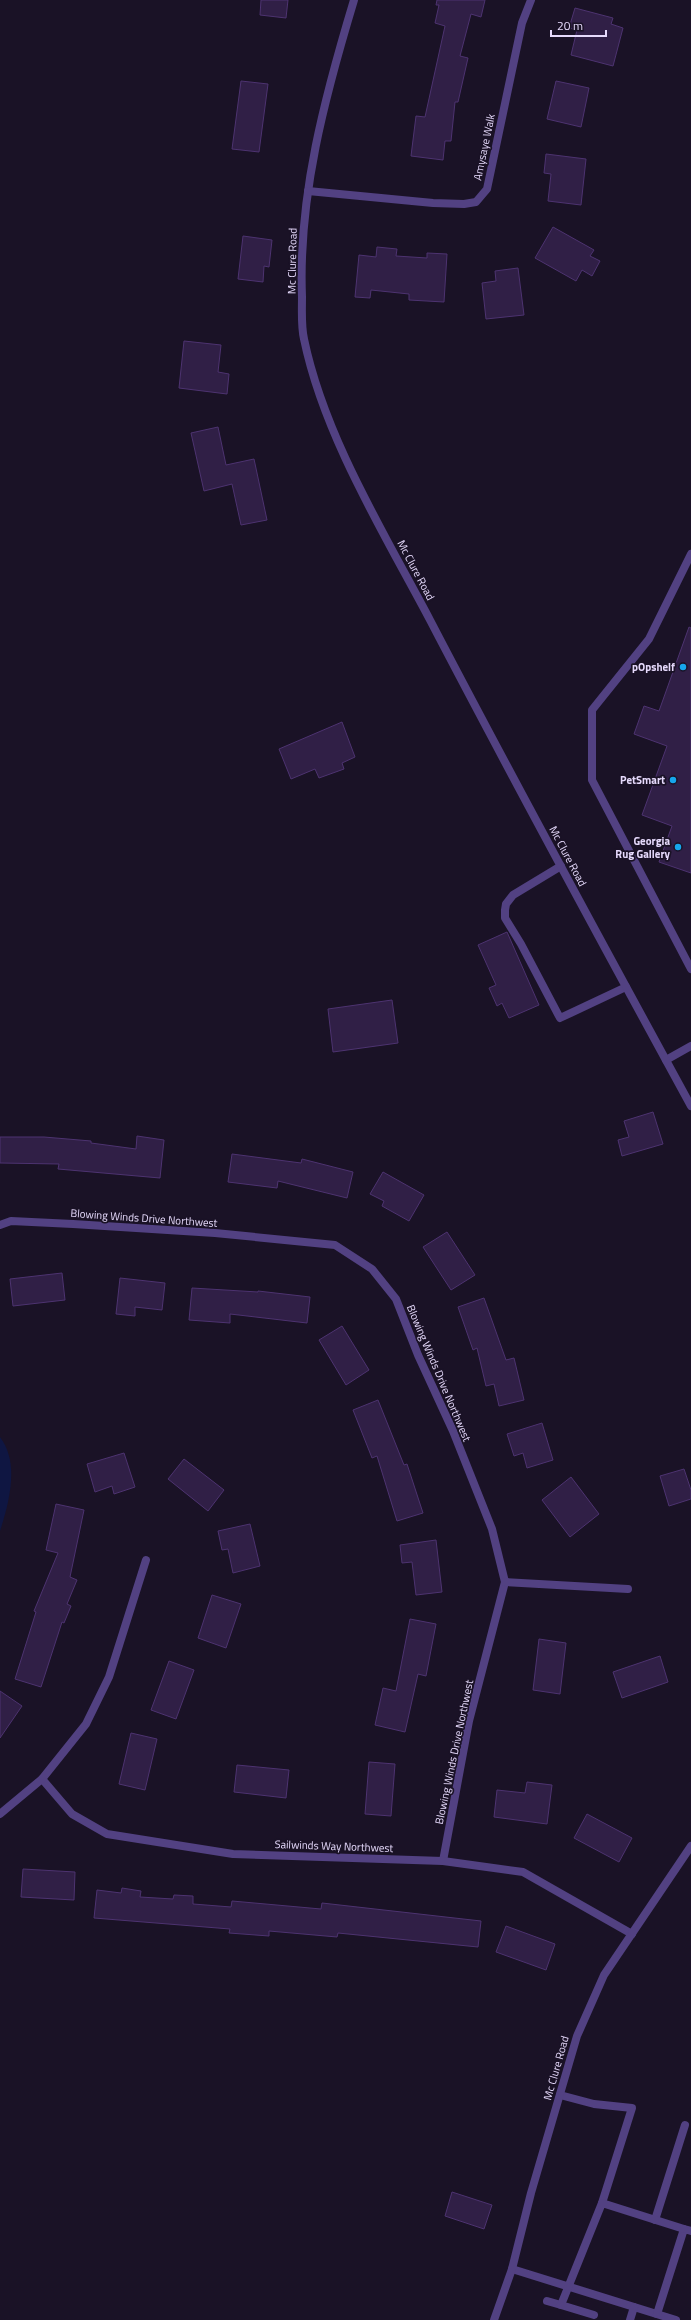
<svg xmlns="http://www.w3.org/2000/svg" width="691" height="2320" viewBox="0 0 691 2320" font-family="'Titillium Web',sans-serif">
	<rect width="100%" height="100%" fill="#1a1226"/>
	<path fill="#0f1642" d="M0,1437C20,1463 9,1503 0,1531Z"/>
	<g fill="#301f46" stroke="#4d3370">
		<path d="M261,0H288L286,18L260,15Z"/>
		<path d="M437,0H485L481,17L471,14L460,56L468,58L458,102H455L451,141H445L443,160L411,156L416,116L425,117L445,26L435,23L439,5H436Z"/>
		<path d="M575,8L613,18L611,24L623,28L613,66L571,55L577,30L569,28Z"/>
		<path d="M241,81L268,84L259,152L232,149Z"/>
		<path d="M556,81L589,88L581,127L547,119Z"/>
		<path d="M546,154L586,159L581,205L548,201L551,174L544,173Z"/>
		<path d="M553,227L594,250L590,256L600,261L592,276L582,270L576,281L535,258Z"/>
		<path d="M243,236L272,240L269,267L264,266L263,282L238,279Z"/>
		<path d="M377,247L397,249L396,256L427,258V253L447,254L444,302L409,300V294L371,290L370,298L355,297L359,255L376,257Z"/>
		<path d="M518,268L524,315L486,319L482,283L496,281L495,271Z"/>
		<path d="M184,341L221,345L218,372L229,374L227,394L179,388Z"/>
		<path d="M218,427L226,465L254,459L267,520L241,525L232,484L204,491L191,433Z"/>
		<path d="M689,627L691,628V873L659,862L672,826L642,815L667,746L634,734L644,706L659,711Z"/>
		<path d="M342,722L355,757L342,763L344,769L319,778L315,769L291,779L279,749Z"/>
		<path d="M507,932L539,1005L509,1018L502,1003L497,1006L489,988L496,985L478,945Z"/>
		<path d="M392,1000L398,1043L333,1052L328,1009Z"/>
		<path d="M653,1112L663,1144L622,1156L618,1140L629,1137L624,1121Z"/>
		<path d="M137,1136L164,1140L160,1178L58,1169L59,1164L0,1163V1137H44L91,1141V1143L136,1149Z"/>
		<path d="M232,1154L301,1163L302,1159L353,1172L347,1198L278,1181L277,1188L228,1182Z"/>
		<path d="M383,1172L424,1195L409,1221L382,1206L384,1201L370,1194Z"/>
		<path d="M447,1232L475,1275L451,1290L423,1247Z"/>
		<path d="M62,1273L65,1300L13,1306L10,1279Z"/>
		<path d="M120,1278L165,1283L162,1310L135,1307V1316L116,1314Z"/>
		<path d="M192,1288L258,1292V1291L310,1297L307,1323L230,1314V1323L189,1320Z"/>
		<path d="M484,1298L506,1360L514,1358L524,1400L499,1406L494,1384L486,1386L477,1348L473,1350L458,1307Z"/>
		<path d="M342,1326L369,1370L346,1385L319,1340Z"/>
		<path d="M378,1400L404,1465L407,1464L423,1513L397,1521L377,1456L372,1458L353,1410Z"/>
		<path d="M542,1423L553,1460L527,1468L523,1453L514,1456L507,1434Z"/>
		<path d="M124,1453L135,1487L114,1494L112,1486L95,1492L87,1464Z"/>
		<path d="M184,1459L224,1490L208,1511L168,1479Z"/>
		<path d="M684,1469L691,1490V1499L669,1506L660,1476Z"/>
		<path d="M571,1477L599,1514L570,1537L542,1500Z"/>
		<path d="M56,1504L84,1510L70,1577L77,1580L67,1604L71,1606L64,1623L62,1622L41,1687L15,1679L36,1612L34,1611L58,1553L46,1550Z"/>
		<path d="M250,1524L260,1566L233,1573L228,1549L222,1550L218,1531Z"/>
		<path d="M436,1540L442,1592L416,1595L412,1562L402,1563L400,1545Z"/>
		<path d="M212,1595L241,1604L226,1648L198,1638Z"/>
		<path d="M410,1619L436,1624L426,1676L418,1674L405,1732L375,1725L383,1688L396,1691Z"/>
		<path d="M539,1639L566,1643L560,1694L533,1690Z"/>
		<path d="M660,1656L668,1682L622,1698L613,1672Z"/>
		<path d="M169,1661L194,1670L176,1719L151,1710Z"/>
		<path d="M0,1691L22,1706L0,1738Z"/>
		<path d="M131,1733L157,1739L145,1790L119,1784Z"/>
		<path d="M369,1762L395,1764L391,1816L365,1814Z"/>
		<path d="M237,1765L289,1770L286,1798L234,1792Z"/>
		<path d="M527,1782L552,1785L547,1824L494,1817L497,1790L525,1793Z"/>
		<path d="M587,1814L632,1838L619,1862L574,1838Z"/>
		<path d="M23,1869L75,1872L74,1900L21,1897Z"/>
		<path d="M122,1888L141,1891L140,1897L173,1899L174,1895L193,1896V1904L231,1907L232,1901L321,1909L322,1903L481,1921L478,1947L338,1933L337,1937L269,1931V1936L229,1933L230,1929L94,1918L97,1890L121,1893Z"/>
		<path d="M506,1926L555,1944L546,1970L496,1952Z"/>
		<path d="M452,2192L492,2205L484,2229L445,2216Z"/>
	</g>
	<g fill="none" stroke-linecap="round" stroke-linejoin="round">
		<g stroke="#524182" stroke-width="8">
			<path d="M691,554L649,639L592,710V780L691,969"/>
			<path d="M561,866L513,895L506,904L505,910V918L521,944L560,1018L626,987"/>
			<path d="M666,1060L691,1046"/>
			<path d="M560,2095L594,2104L632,2108L602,2203"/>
			<path d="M655,2220L685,2125"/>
			<path d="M512,2269L676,2320"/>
			<path d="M547,2301L561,2305"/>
			<path d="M657,2314L684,2229L691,2231"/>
			<path d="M594,2315L561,2305L602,2203L684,2229"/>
			<path d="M630,2320L634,2307"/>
		</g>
		<g stroke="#524182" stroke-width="8">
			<path d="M354,0C325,96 298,196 302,297C302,311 301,326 304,339C324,436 384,533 430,620C515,783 603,945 691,1106"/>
			<path d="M308,191L433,203L464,204L476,202L487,189L522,23L531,0"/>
			<path d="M0,1225L11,1221L73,1224L215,1233L335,1245L372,1269L396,1299L418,1355L453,1431L492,1529L505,1582L469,1721L443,1861"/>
			<path d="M505,1582L628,1589"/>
			<path d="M42,1779L72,1814L107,1834L233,1854L443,1861L523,1872L632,1934"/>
			<path d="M0,1814L42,1779L86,1724L109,1677L146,1560"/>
			<path d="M494,2320L512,2269L531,2193L577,2036L604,1975L691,1846"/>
		</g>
	</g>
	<g fill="#16a6ec" stroke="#1a1226" stroke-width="1.5">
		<circle cx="683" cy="667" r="4"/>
		<circle cx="673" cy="780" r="4"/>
		<circle cx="678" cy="847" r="4"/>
	</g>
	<g text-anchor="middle" stroke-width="3.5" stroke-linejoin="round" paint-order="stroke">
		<g font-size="11" fill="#e6dafc" stroke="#1a1226">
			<text transform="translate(484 147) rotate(-78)" y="4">Amysaye Walk</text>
			<text transform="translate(292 261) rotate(-89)" y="4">Mc Clure Road</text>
			<text transform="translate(416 570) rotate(62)" y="4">Mc Clure Road</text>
			<text transform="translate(568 856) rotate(62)" y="4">Mc Clure Road</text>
			<text transform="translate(144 1218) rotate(4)" y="4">Blowing Winds Drive Northwest</text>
			<text transform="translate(439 1373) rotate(67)" y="4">Blowing Winds Drive Northwest</text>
			<text transform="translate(454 1752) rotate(-78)" y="4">Blowing Winds Drive Northwest</text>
			<text transform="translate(334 1846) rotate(2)" y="4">Sailwinds Way Northwest</text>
			<text transform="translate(556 2068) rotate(-74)" y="4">Mc Clure Road</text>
		</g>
		<g font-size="11" font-weight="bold" fill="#e6dafc" stroke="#1a1226" text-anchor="end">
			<text x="675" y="671">pOpshelf</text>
			<text x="665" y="784">PetSmart</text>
			<text x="670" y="845">Georgia<tspan x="670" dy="13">Rug Gallery</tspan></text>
		</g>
	</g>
	<path d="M551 30v6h55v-6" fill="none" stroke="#e6dafc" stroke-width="2"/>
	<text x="557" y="30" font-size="12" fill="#e6dafc" stroke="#1a1226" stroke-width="3" paint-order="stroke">20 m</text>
</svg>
